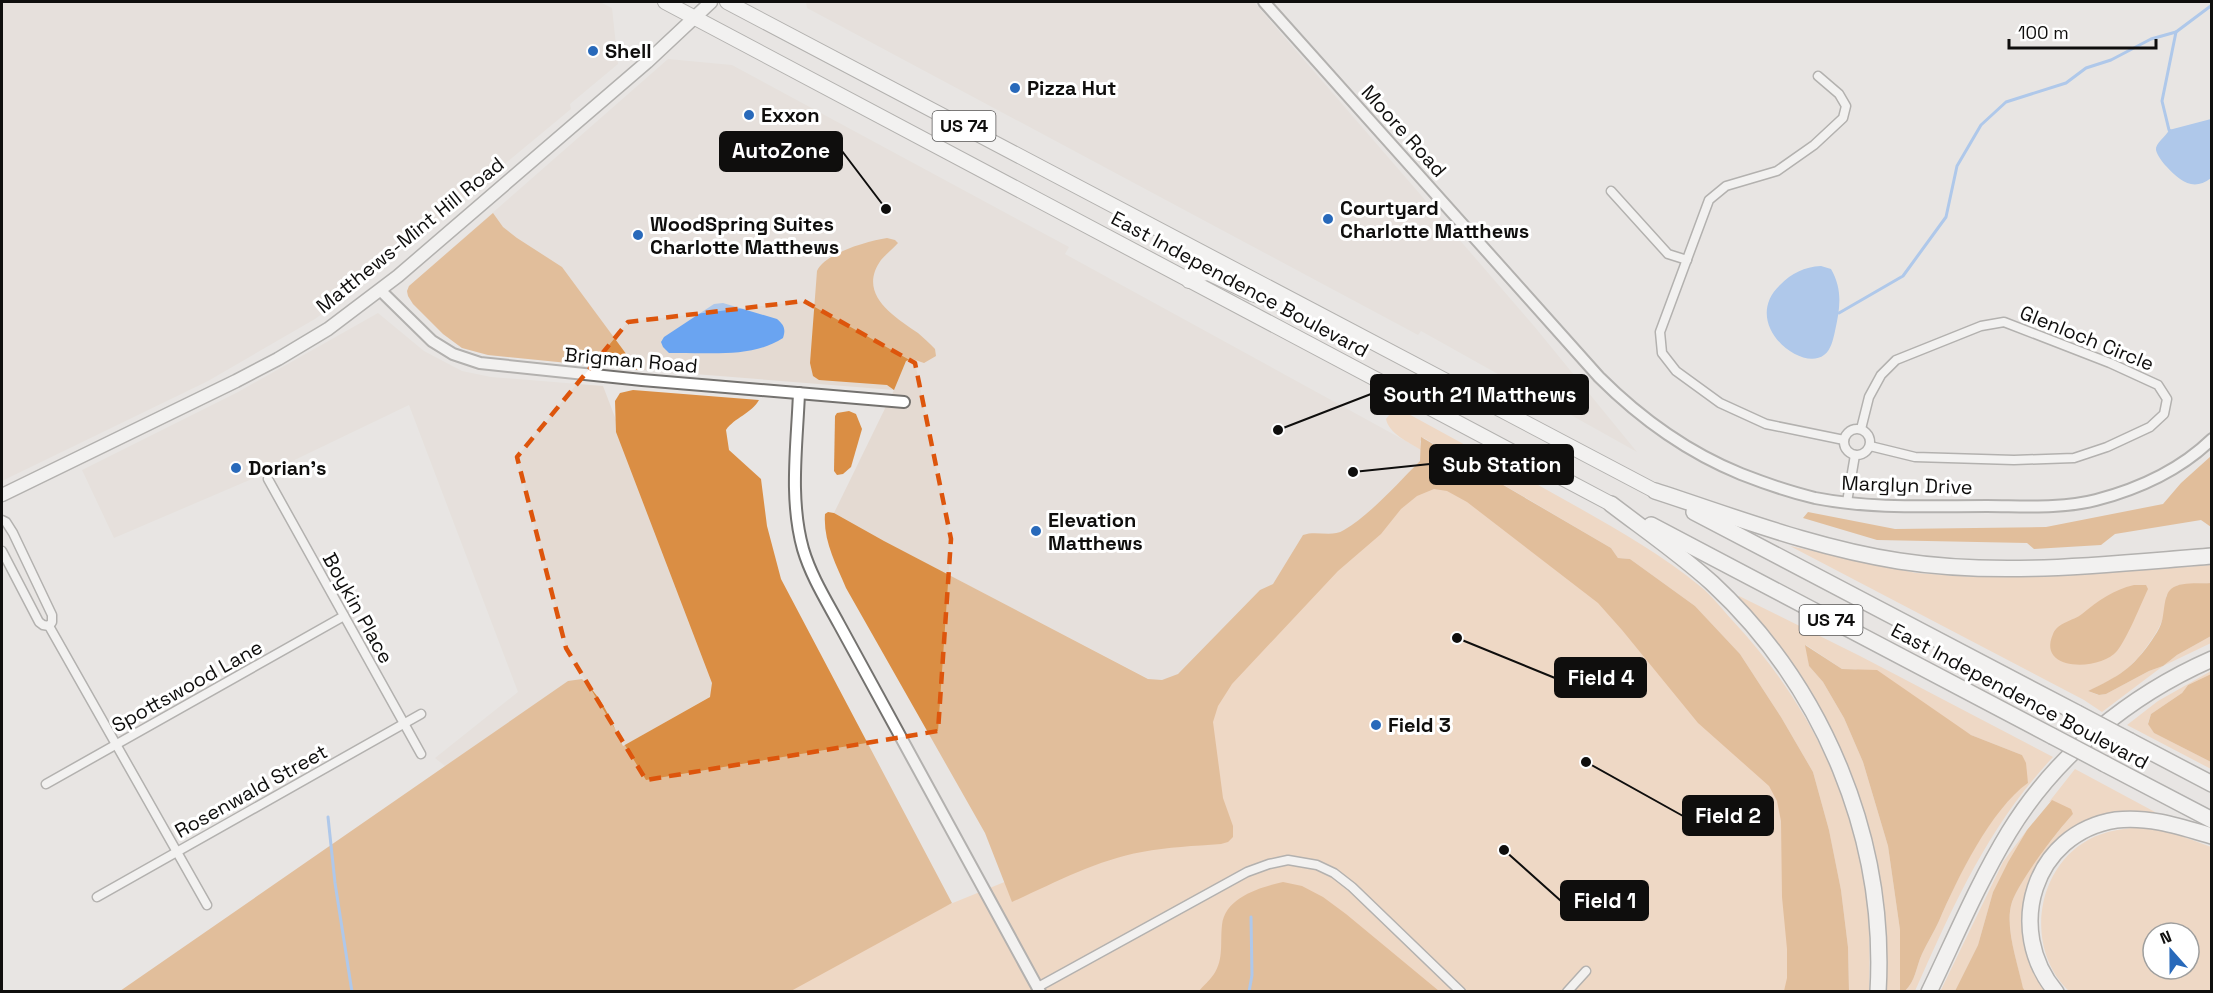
<svg xmlns="http://www.w3.org/2000/svg" width="2213" height="993" viewBox="0 0 2213 993" font-family="'Space Grotesk',sans-serif">
	<rect width="100%" height="100%" fill="#e8e5e3"/>
	<g fill="#e4dad2">
		<path d="M2,2H600L612,8L618,64L570,104L571,109L339,301L315,319L208,381L2,481Z"/>
		<path d="M806,2H1254L1534,326L1637,452L1421,331L1418,335L807,8Z"/>
		<path d="M668,59L732,65L1069,247L1065,254L1435,457L1172,691L833,515L894,390L606,367L488,355L462,348L443,334L413,304L408,296L407,291L409,286Z"/>
		<path d="M378,313L424,351L462,371L491,377L603,386L720,691L504,814L435,758L518,692L409,405L280,467L114,538L82,470L238,392Z"/>
	</g>
	<g fill="#f7c79f" fill-rule="evenodd">
		<path d="M1393,410L1405,412C1455,439 1505,467 1556,495C1606,523 1656,550 1701,587C1712,596 1722,609 1732,620C1798,690 1847,779 1863,874C1870,913 1870,952 1869,991H1849L1848,947L1841,890L1829,830L1813,772L1781,717L1740,654L1695,606L1630,559L1618,558L1611,548L1424,438L1420,441L1421,450C1409,442 1389,434 1386,419Z"/>
		<path d="M1435,457L1768,728L1828,992H734L1201,802L1172,691Z"/>
		<path d="M1790,546L1916,573L1974,577L2100,573L2211,565V583L2178,585L2166,596C2167,612 2161,626 2152,639C2132,669 2120,676 2088,691L2098,695L2106,694L2149,671L2163,666L2177,655L2211,636V643L2163,666L2102,712L2084,700Z"/>
		<path d="M1739,596L1860,656L2053,757C1988,826 1953,906 1915,991H1905C1916,980 1916,967 1922,954C1927,943 1934,932 1939,921C1957,879 1990,809 2028,783L2022,755L1971,735L1856,669H1842L1806,645L1809,666L1823,682L1844,718L1863,762L1888,846L1900,930V991H1885C1887,891 1869,795 1818,708C1811,695 1800,683 1791,671C1773,647 1754,623 1736,599Z"/>
		<path d="M2211,671V674L2188,685L2182,693L2151,714L2148,723L2154,733L2211,762V769L2127,725L2158,701Z"/>
		<path d="M2075,769L2155,812L2154,814L2077,831L2028,906L2051,991H2025L2023,989C2018,964 2004,926 2012,902C2018,882 2058,830 2073,814L2052,801L2049,802Z"/>
		<path d="M2146,827L2163,829L2211,847V990L2070,992C2025,951 2034,870 2088,840C2106,830 2126,828 2146,827ZM2153,933H2189V969H2153Z"/>
		<path d="M2027,830L2008,862L1993,892L1978,945L1955,991L1940,992L2003,862Z"/>
	</g>
	<g fill="#da8e44">
		<path d="M493,213L503,227L517,238L562,267L638,370L488,355L462,348L443,334L413,304L408,296L407,291L409,286Z"/>
		<path d="M887,238L895,240L898,243C893,249 886,254 881,260C857,294 893,316 918,333C924,338 930,344 935,349L936,356L924,363L912,359L906,361L894,390L887,385L819,380L813,376L810,363L817,271C825,253 868,241 887,238Z"/>
		<path d="M633,390L759,400C752,413 734,418 726,430L729,450L761,479L767,526L781,579L952,903L791,991H120L568,681L582,679C605,701 610,719 623,746L710,697L712,683L616,432L615,401L620,393Z"/>
		<path d="M849,411L856,414L862,429L851,467L843,474L837,475L834,471L835,416L837,413Z"/>
		<path d="M1421,437L1611,548L1618,558L1630,559L1695,606L1740,654L1781,717L1813,772L1829,830L1841,890L1848,947L1849,991H1784L1787,978V949L1782,897L1781,821L1777,801L1769,786L1698,723L1622,630L1598,603L1467,502L1447,491L1434,489L1417,496L1401,509L1381,534L1338,571L1232,684L1218,706L1213,722L1223,798L1233,826V837L1228,842L1221,844C1194,846 1168,847 1142,852C1097,860 1054,883 1012,902L985,833L846,588C836,564 823,541 825,514L828,512L834,513L884,541L1148,679L1162,680L1178,674L1260,590L1273,584L1303,535C1317,530 1331,538 1344,530C1370,515 1398,483 1420,461Z"/>
		<path d="M2211,456V527L2201,520L2115,534L2101,545L2034,549L2027,543L1877,540L1803,518L1808,512L1895,529L2046,527L2163,504L2181,483Z"/>
		<path d="M2211,583V636L2177,655L2163,666L2149,671L2106,694L2099,695L2088,691C2119,676 2132,669 2152,640C2155,635 2159,630 2161,624C2165,614 2163,596 2171,589C2180,581 2199,584 2211,583Z"/>
		<path d="M2134,585H2146L2148,589C2141,604 2127,639 2117,651C2101,671 2036,672 2053,634C2058,622 2073,621 2082,614C2099,600 2113,590 2134,585Z"/>
		<path d="M1805,645L1842,669L1877,670L1971,735L2022,755L2026,763L2028,783C1991,809 1957,879 1939,921C1934,932 1927,943 1922,954C1916,967 1916,980 1905,991H1900V930L1888,846L1863,762L1844,718L1823,682L1809,666Z"/>
		<path d="M2211,674H2212L2211,762L2154,733L2148,724L2151,714L2182,693L2188,685Z"/>
		<path d="M2052,800L2071,809L2073,814C2058,830 2019,881 2012,902C2004,926 2018,964 2023,988L2025,991H1955L1978,945L1993,892L2008,862L2027,830Z"/>
		<path d="M1283,882L1302,886L1323,897L1346,914L1439,991H1199C1203,986 1210,980 1214,974C1224,959 1220,942 1222,925C1225,897 1261,887 1283,882Z"/>
	</g>
	<g fill="#6aa4f1">
		<path d="M2211,119V178C2193,192 2180,181 2166,166C2163,163 2157,155 2156,150C2155,143 2166,137 2169,130Z"/>
		<path d="M1821,266L1831,269C1843,290 1840,308 1835,331C1833,340 1831,350 1824,355C1801,373 1740,323 1780,285C1792,273 1804,267 1821,266Z"/>
		<path d="M723,303L777,319C784,325 786,329 783,338C751,359 706,352 669,353L663,347L661,342L664,337L714,304Z"/>
	</g>
	<g fill="none" stroke-linecap="round" stroke-linejoin="round">
		<g stroke="#6aa4f1" stroke-width="3">
			<path d="M2171,131L2169,130L2162,101L2176,32"/>
			<path d="M1839,313L1903,276L1946,217L1957,166L1981,125L2006,102L2066,83L2086,68L2111,60L2151,39L2176,32L2212,5"/>
			<path d="M328,817L335,883L352,992"/>
			<path d="M1249,992L1252,975L1251,917"/>
		</g>
		<g stroke="#74726f" stroke-width="11">
			<g id="minor">
				<path d="M1818,76L1839,94L1846,106L1843,118L1814,145L1777,171L1726,186L1709,200L1660,332L1662,353L1676,371L1720,403L1766,424L1844,440"/>
				<path d="M1611,191L1668,254L1687,260"/>
				<circle cx="1857" cy="442" r="13"/>
				<path d="M1861,429L1869,397L1881,375L1896,360L1981,326L2004,322L2110,363L2158,385L2167,399L2164,414L2150,427L2107,447L2074,458L2014,460L1915,457L1870,446"/>
				<path d="M268,479L421,754"/>
				<path d="M1847,502L1855,455"/>
				<path d="M2,520L6,522L13,533L52,615V622L49,626"/>
				<path d="M2,551L39,622L43,625L49,626L207,905"/>
				<path d="M46,784L344,616"/>
				<path d="M97,897L421,714"/>
				<path d="M1038,987L1247,872L1269,864L1288,860L1317,865L1334,873L1352,887L1461,992"/>
				<path d="M1567,992L1586,971"/>
			</g>
		</g>
		<g stroke="#74726f" stroke-width="14">
			<g id="tertiary">
				<path d="M1264,2L1599,377C1640,418 1687,452 1741,474C1764,483 1790,492 1815,498C1871,509 1930,506 1987,506C2023,506 2061,509 2096,500C2138,489 2180,470 2212,439"/>
				<path d="M380,290L432,341L453,354L480,363L642,380L904,402"/>
				<path d="M799,393C797,445 789,499 803,549C811,576 826,600 839,624L1040,992"/>
			</g>
		</g>
		<g stroke="#74726f" stroke-width="15">
			<path id="secondary" d="M2,495L236,381L278,359L328,329L398,276L647,62L711,2"/>
		</g>
		<g stroke="#74726f" stroke-width="16">
			<g id="trunk">
				<path d="M665,2L1611,504"/>
				<path d="M727,2L1655,491"/>
				<path d="M1189,281L1198,275L1208,273L1252,294L1294,308"/>
			</g>
		</g>
		<g stroke="#74726f" stroke-width="18">
			<g id="motorway">
				<path d="M1655,491C1735,517 1815,548 1899,561C2002,577 2108,564 2212,556"/>
				<path d="M1611,504C1645,530 1680,554 1712,583C1824,687 1887,839 1878,992"/>
				<path d="M1694,512L2077,713"/>
				<path d="M1651,525L2052,736"/>
				<path d="M2130,741L2212,784"/>
				<path d="M2105,764L2212,820"/>
				<path d="M1929,992C1955,938 1978,883 2009,832C2056,755 2130,695 2212,659"/>
				<path d="M2056,992C2004,930 2033,833 2116,820C2149,816 2181,827 2212,836"/>
			</g>
		</g>
		<use href="#minor" stroke="#fff" stroke-width="8"/>
		<use href="#tertiary" stroke="#fff" stroke-width="10"/>
		<use href="#secondary" stroke="#fff" stroke-width="12"/>
		<use href="#trunk" stroke="#fff" stroke-width="14"/>
		<use href="#motorway" stroke="#fff" stroke-width="15"/>
		<g stroke="#74726f" stroke-width="18" stroke-linecap="butt">
			<g id="motorway-bridge">
				<path d="M2077,713L2130,741"/>
				<path d="M2052,736L2105,764"/>
			</g>
		</g>
		<use href="#motorway-bridge" stroke="#fff" stroke-width="15"/>
	</g>
	<path d="M0 0H2213V993H0ZM804,301L915,363L951,539L938,731L646,780L566,648L517,457L628,322Z" fill="#e8e5e3" fill-opacity=".55" fill-rule="evenodd"/>
	<path fill="none" stroke="#dd550c" stroke-width="4.5" stroke-dasharray="12 8" stroke-linejoin="round" d="M804,301L915,363L951,539L938,731L646,780L566,648L517,457L628,322Z"/>
	<g fill="#2869ba" stroke="#fff" stroke-width="2">
		<circle cx="593" cy="51" r="6"/>
		<circle cx="1015" cy="88" r="6"/>
		<circle cx="749" cy="115" r="6"/>
		<circle cx="1328" cy="219" r="6"/>
		<circle cx="638" cy="235" r="6"/>
		<circle cx="236" cy="468" r="6"/>
		<circle cx="1036" cy="531" r="6"/>
		<circle cx="1376" cy="725" r="6"/>
	</g>
	<g text-anchor="middle" stroke-width="6" stroke-linejoin="round" paint-order="stroke">
		<g fill="#fff" stroke="#575656" stroke-width="1.5">
			<rect x="932.5" y="111" width="63" height="30" rx="4.5"/>
			<rect x="1799.5" y="605" width="63" height="30" rx="4.5"/>
		</g>
		<g font-size="18" font-weight="bold" fill="#0f0e0d">
			<text x="964" y="132">US 74</text>
			<text x="1831" y="626">US 74</text>
		</g>
		<g font-size="20" font-weight="bold" fill="#0f0e0d" stroke="#fff" text-anchor="start">
			<text x="605" y="58">Shell</text>
			<text x="1027" y="95">Pizza Hut</text>
			<text x="761" y="122">Exxon</text>
			<text x="1340" y="215">Courtyard<tspan x="1340" dy="23">Charlotte Matthews</tspan></text>
			<text x="650" y="231">WoodSpring Suites<tspan x="650" dy="23">Charlotte Matthews</tspan></text>
			<text x="248" y="475">Dorian's</text>
			<text x="1048" y="527">Elevation<tspan x="1048" dy="23">Matthews</tspan></text>
			<text x="1388" y="732">Field 3</text>
		</g>
		<g font-size="20" fill="#0f0e0d" stroke="#fff">
			<text transform="translate(1404 131) rotate(48)" y="7">Moore Road</text>
			<text transform="translate(410 235) rotate(-39)" y="7">Matthews-Mint Hill Road</text>
			<text transform="translate(1240 284) rotate(28)" y="7">East Independence Boulevard</text>
			<text transform="translate(2087 338) rotate(22)" y="7">Glenloch Circle</text>
			<text transform="translate(631 360) rotate(5)" y="7">Brigman Road</text>
			<text transform="translate(1907 485) rotate(2)" y="7">Marglyn Drive</text>
			<text transform="translate(358 608) rotate(61)" y="7">Boykin Place</text>
			<text transform="translate(187 686) rotate(-29)" y="7">Spottswood Lane</text>
			<text transform="translate(2020 696) rotate(28)" y="7">East Independence Boulevard</text>
			<text transform="translate(251 791) rotate(-29)" y="7">Rosenwald Street</text>
		</g>
	</g>
	<path fill="none" stroke="#0f0e0d" stroke-width="2" d="M886 209L842 151M1278 430L1371 394M1353 472L1430 464M1457 638L1555 678M1586 762L1683 816M1504 850L1561 901"/>
	<g fill="#0f0e0d" stroke="#fff" stroke-width="2">
		<circle cx="886" cy="209" r="6"/>
		<circle cx="1278" cy="430" r="6"/>
		<circle cx="1353" cy="472" r="6"/>
		<circle cx="1457" cy="638" r="6"/>
		<circle cx="1586" cy="762" r="6"/>
		<circle cx="1504" cy="850" r="6"/>
	</g>
	<g fill="#0f0e0d" stroke="#0f0e0d" stroke-width="2">
		<rect x="720" y="132" width="122" height="39" rx="6"/>
		<rect x="1371" y="375" width="217" height="39" rx="6"/>
		<rect x="1430" y="445" width="143" height="39" rx="6"/>
		<rect x="1555" y="658" width="91" height="39" rx="6"/>
		<rect x="1683" y="796" width="90" height="39" rx="6"/>
		<rect x="1561" y="881" width="87" height="39" rx="6"/>
	</g>
	<g font-size="21" text-anchor="middle" font-weight="bold" fill="#fff">
		<text x="781" y="158">AutoZone</text>
		<text x="1480" y="402">South 21 Matthews</text>
		<text x="1502" y="472">Sub Station</text>
		<text x="1601" y="685">Field 4</text>
		<text x="1728" y="823">Field 2</text>
		<text x="1605" y="908">Field 1</text>
	</g>
	<rect width="2213" height="993" fill="none" stroke="#0f0e0d" stroke-width="6"/>
	<g transform="translate(2171 951) rotate(339)"><circle r="28" fill="#ffffff" stroke="#9f9f9e" stroke-width="1.5"/>
	<path d="M0-4.5L10 22L0 15L-10 22Z" fill="#2869ba"/>
	<text y="-9" font-size="16" font-weight="bold" text-anchor="middle" fill="#0f0e0d">N</text>
	</g>
	<path d="M2009 39v9h147v-9" fill="none" stroke="#0f0e0d" stroke-width="3"/>
	<text x="2018" y="39" font-size="18" fill="#0f0e0d" stroke="#ffffff" stroke-width="4.5" paint-order="stroke">100 m</text>
</svg>
